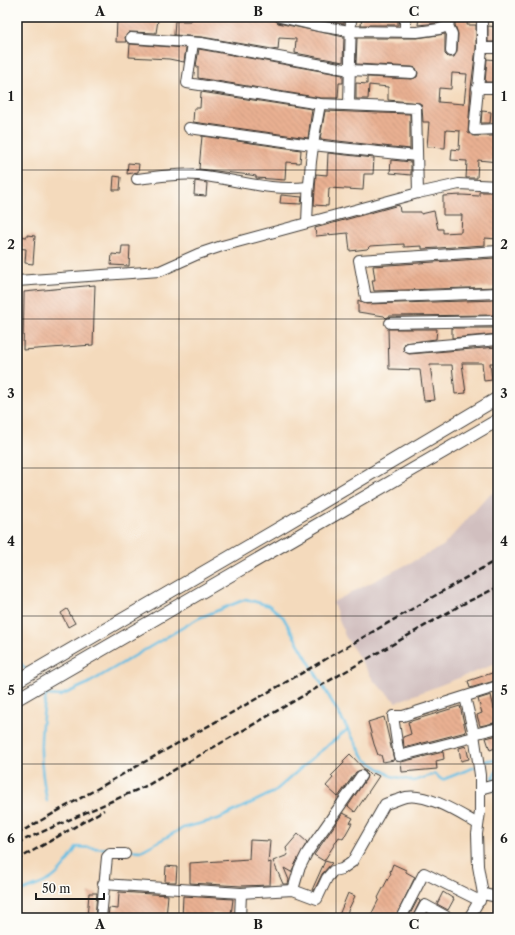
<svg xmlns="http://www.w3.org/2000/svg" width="515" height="935" viewBox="0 0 515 935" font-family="'Libre Caslon Text',serif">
	<defs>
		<pattern id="building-back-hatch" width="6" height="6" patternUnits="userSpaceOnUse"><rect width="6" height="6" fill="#e9b092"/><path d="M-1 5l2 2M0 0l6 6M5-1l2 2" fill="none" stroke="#c7977d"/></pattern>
	</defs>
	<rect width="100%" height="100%" fill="#fdfcf7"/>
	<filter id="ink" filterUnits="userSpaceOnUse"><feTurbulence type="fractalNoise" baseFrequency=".025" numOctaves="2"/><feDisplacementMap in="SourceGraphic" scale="8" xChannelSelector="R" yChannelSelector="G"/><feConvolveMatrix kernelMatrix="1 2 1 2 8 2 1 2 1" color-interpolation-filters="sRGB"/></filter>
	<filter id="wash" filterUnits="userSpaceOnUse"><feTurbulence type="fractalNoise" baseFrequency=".012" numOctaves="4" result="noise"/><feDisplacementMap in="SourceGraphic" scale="16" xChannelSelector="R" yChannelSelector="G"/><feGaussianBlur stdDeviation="0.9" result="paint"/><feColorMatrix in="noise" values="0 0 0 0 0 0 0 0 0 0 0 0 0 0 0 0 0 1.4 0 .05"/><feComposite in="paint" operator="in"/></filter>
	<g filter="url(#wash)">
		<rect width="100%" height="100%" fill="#f4dabc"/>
		<path fill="#d1bfbf" d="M498,490V663L396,702L374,681L345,636L333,602L443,546L488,496Z"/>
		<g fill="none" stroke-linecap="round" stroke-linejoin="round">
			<g stroke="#64bde2" stroke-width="2.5">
				<path d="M17,659L27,671"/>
				<path d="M41,689L46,695L60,696L87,684L199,618L246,599L270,606L283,617L365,759L391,776L414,781L435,774L442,780L475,767"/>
				<path d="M46,695C39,736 39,761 47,801"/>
				<path d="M481,763L489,760L498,761"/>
				<path d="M494,783L493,777L498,769"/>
				<path d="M494,788L498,800"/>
				<path d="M125,850L141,851L183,828L218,819L274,792L317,754L347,730"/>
				<path d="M17,894C27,888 39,886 49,880C61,873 69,859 77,847L112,849"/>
			</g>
		</g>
		<g id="blocks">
			<g fill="url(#building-back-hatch)" fill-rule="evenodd">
				<path d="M191,17H274L278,23L344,37L343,62L295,53L296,39L279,38L278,50L202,37L174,35L175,21H191Z"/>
				<path d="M308,17H344V24L319,20Z"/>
				<path d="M362,17H398V25H361Z"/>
				<path d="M419,17H443L442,21L438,23L418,25Z"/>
				<path d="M456,17H468L467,25H476V48L471,88L468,133L474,136H498V162L478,160L477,178H466L467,161L451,160L452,149L459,150L460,131L446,130L445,148L427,147L429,122H423L422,107L420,103L388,100V87L369,85L368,99H356V83L367,84V77L412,79L417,77L418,73L416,68L412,67L356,64L357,38H417L445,34V54L448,57H454L457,51L458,34L455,25ZM452,73L467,74L464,104L438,102L439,88L451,89Z"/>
				<path d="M133,18L158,20L156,33L129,32L125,37L126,42H116L117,20L132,21Z"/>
				<path d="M488,26L498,27V42H488Z"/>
				<path d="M130,44L186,48L184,62L169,59L129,57Z"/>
				<path d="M199,49L343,75V83H339L338,98H321L198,78V66H196Z"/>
				<path d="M487,59L498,60V82H485Z"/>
				<path d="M201,92L312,109L308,138L193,122L194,108H200Z"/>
				<path d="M325,111L410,114V149L320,139Z"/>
				<path d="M482,111L491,112L490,123H481Z"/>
				<path d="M202,136L301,150L300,163L286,162L285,180L256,178V176L250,175L199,169Z"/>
				<path d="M328,153L374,158L373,174H364L363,190L329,188L328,206L314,205L316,174L327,175Z"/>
				<path d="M391,160L411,162V175L390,173Z"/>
				<path d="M128,163L139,164L138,172L127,174Z"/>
				<path d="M114,176L121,177L120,190H113Z"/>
				<path d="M195,181L207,183L206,196L194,195Z"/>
				<path d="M479,192H498L497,239L485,238V245L422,249V246L404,247V244L370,246L367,249L350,251L348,233L316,236L315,228L399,205L400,212H421V214L434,211L438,229H443V233L461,232L462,215H443V196L462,195L479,196Z"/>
				<path d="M281,195L302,197L301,204L280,203Z"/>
				<path d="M27,235L35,236L33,264L25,263L26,249L17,248V236L27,237Z"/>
				<path d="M122,246H130L129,266L111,265L112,254L121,255Z"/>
				<path d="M495,258V273H497L498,287L374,291L372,280H375L373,266Z"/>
				<path d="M95,285L93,345L23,350L24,292Z"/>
				<path d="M358,300L366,304L498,300V315L390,316L386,318L384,316L358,312Z"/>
				<path d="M452,328H498V334L452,338Z"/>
				<path d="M388,329H437L436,339L405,343L403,348L404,351L409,354L498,347V363H490L492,380L484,381L482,363H462L466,393L455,394L452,365H430L435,400L424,401L420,370L389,369Z"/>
				<path d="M67,609L75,623L68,627L61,613Z"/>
				<path d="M498,671V680L470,688L468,681Z"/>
				<path d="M491,695L494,709H498V722L480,726L477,715L482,713L478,699Z"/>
				<path d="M460,706L466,732L404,748L403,737L411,734L408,722Z"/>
				<path d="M384,717L394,760L383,762L381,755H378L374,744L368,722Z"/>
				<path d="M498,735V747L490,750L486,738Z"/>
				<path d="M466,746L469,759L461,761L459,748Z"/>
				<path d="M443,752L444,759L436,761L437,769L402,772L401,762Z"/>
				<path d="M350,754L371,776L373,773L379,776L355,812L348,806L366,779L367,776L365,771L361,770L356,772L338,797L326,786L333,778L331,776L344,763L343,761Z"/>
				<path d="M343,813L353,818L350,823H352L343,839L339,837L324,861L314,855Z"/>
				<path d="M298,834L307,842L291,872L284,868L289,880L288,884H283L273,861L288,855L286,848Z"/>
				<path d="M250,840L270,841L268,863L271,862L270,885L241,886L190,883V863L249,859Z"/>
				<path d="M325,861L332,863L322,874L314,891L312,890Z"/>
				<path d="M393,864L406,870V872L415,877L395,918H377L371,915L379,899L378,898L380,894L391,873L390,872Z"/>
				<path d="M166,866L177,867L176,882H165Z"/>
				<path d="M119,892L168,895L166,918H108L109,908L118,909Z"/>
				<path d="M443,892L454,899L448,910L437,904Z"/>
				<path d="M89,893H97L95,918H87Z"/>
				<path d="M348,893L355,896L345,917L339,915Z"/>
				<path d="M183,896L233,899L231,915L212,913V918H182Z"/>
				<path d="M418,899L420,901L412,918H408Z"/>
			</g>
		</g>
	</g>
	<g filter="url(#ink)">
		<use href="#blocks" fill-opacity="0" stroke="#3c3834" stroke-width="1"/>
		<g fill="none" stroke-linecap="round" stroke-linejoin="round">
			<g stroke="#3c3834" stroke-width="12">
				<g id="minor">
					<path d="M280,17L318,26L350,31L417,32L439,29L448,26L450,17"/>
					<path d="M405,17V31"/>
					<path d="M482,17V48L474,130L498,129"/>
					<path d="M448,26L452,34L451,51"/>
					<path d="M131,38L201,43L350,70L412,73"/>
					<path d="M193,43L187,83L320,104L416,108L418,193"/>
					<path d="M482,48H498"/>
					<path d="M477,88H498"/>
					<path d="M349,105L351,17"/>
					<path d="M189,128L312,145L417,156"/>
					<path d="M137,179C157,177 177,173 198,175C235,179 270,192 308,187"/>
					<path d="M307,222C308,182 312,143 320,104"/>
					<path d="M498,251L359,260L366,298L498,293"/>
					<path d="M17,281L160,271L198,254L222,246L418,193L459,184L498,186"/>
					<path d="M390,323L498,321"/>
					<path d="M409,348L498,340"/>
					<path d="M465,697L474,734L480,775V812L477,834L478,866L483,894L469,918"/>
					<path d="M474,734L498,728"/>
					<path d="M474,737L399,756L393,716H403L498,686"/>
					<path d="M480,789L498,784"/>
					<path d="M103,884L241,893L293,890L317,899L327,878L333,871L342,869L352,862L385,804C392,802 399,799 406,797C428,793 460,814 478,824"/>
					<path d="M293,890L299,869L307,853L361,776"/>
					<path d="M483,894L498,897"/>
					<path d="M101,918L107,857L110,854H125"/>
					<path d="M240,918L241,893"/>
					<path d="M401,918L424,873L480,901"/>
					<path d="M418,918L425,905L449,918"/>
				</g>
			</g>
			<g stroke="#3c3834" stroke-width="14">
				<g id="tertiary">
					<path d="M17,681L276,530L498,398"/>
					<path d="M17,699L498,420"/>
				</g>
			</g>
			<use href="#minor" stroke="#fff" stroke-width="10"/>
			<use href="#tertiary" stroke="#fff" stroke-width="12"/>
			<g stroke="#1c1c1c" stroke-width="2.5" stroke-dasharray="6 3" stroke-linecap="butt">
				<path d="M17,834L295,677L498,559"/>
				<path d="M17,843L148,785L461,605L498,587"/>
				<path d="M17,860L104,810"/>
			</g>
		</g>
	</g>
	<path fill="none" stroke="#1c1c1c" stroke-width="1" stroke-opacity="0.55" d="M179,17V918M336,17V918M17,170H498M17,319H498M17,468H498M17,616H498M17,764H498"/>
	<rect width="515" height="935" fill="none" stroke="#fdfcf7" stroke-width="44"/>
	<path d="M36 893v6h68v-6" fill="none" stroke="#1c1c1c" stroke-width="2"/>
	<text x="42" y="893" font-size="12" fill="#1c1c1c" stroke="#fdfcf7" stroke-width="3" paint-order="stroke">50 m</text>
	<rect x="22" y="22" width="471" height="891" fill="none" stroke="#1c1c1c" stroke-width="1.5"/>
	<g font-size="13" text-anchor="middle" font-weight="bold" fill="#1c1c1c">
		<text x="100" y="16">A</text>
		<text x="258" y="16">B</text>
		<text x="414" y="16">C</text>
		<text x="11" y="101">1</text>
		<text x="504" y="101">1</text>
		<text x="11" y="249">2</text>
		<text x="504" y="249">2</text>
		<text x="11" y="398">3</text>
		<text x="504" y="398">3</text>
		<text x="11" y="546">4</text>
		<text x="504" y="546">4</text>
		<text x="11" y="695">5</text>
		<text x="504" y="695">5</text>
		<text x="11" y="843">6</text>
		<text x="504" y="843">6</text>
		<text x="100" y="929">A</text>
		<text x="258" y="929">B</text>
		<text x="414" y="929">C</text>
	</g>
</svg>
